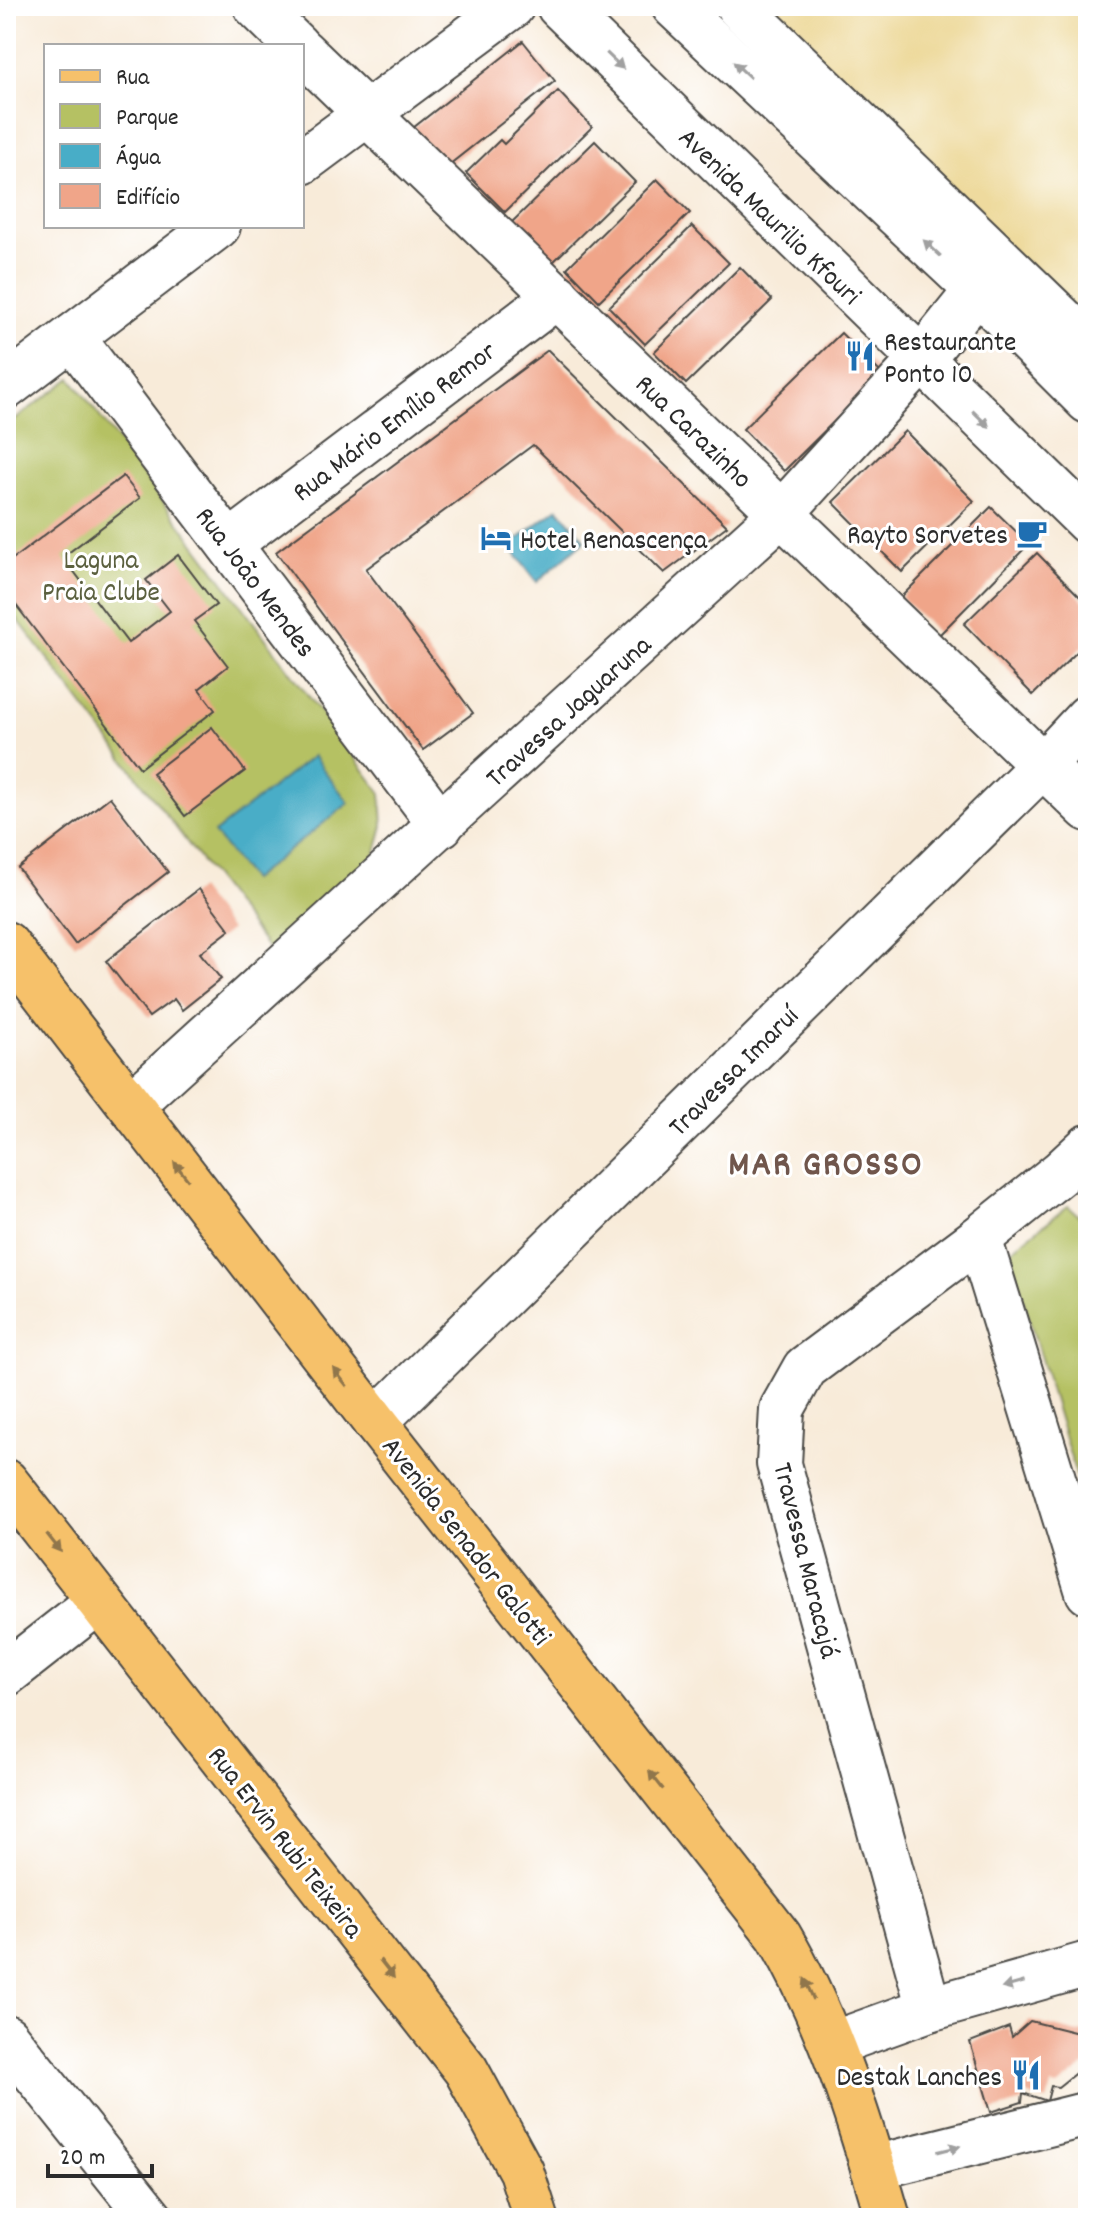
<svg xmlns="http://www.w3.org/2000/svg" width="1094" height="2224" viewBox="0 0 1094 2224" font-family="Dekko,sans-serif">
	<rect width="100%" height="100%" fill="#fff"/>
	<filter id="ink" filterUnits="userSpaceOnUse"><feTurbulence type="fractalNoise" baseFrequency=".0125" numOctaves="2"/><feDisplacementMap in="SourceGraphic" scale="16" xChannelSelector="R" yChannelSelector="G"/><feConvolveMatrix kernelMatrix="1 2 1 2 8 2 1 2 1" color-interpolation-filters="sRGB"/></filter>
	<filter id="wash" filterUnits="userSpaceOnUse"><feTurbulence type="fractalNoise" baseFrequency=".006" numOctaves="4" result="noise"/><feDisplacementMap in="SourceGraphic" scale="32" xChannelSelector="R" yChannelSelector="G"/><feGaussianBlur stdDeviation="1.8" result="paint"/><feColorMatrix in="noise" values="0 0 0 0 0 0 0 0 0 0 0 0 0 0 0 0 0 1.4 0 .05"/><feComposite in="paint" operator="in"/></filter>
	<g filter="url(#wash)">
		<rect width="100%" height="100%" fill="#f8ebd9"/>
		<g fill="#b5c163" stroke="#707647" stroke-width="2">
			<path d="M71,378L381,793L383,826L374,859L272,954L6,604V426Z"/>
			<path d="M1068,1206L1088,1224V1515L1009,1252Z"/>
		</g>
		<path fill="#eeda9e" stroke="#8c8264" stroke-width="2" d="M738,6H1088V344Z"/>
		<g fill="#48adc7" stroke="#3a6c79" stroke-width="2">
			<path d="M558,508L585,540L537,582L509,546Z"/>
			<path d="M313,756L349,803L251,880L214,833Z"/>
		</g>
		<g id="blocks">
			<g fill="#f0a589">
				<path d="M523,41L555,81L445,168L413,128Z"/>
				<path d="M558,91L592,127L505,212L466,173L500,140L504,144Z"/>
				<path d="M595,141L635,182L549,266L509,225Z"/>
				<path d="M657,179L690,213L599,301L567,268Z"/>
				<path d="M692,226L729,263L645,344L609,307Z"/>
				<path d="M740,267L772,300L686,384L654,352Z"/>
				<path d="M841,333L882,374L784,471L743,429Z"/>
				<path d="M548,350L727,526L664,573L533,445L366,569L473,713L423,750L276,552Z"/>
				<path d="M905,431L974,501L902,572L833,502Z"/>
				<path d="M123,476L140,498L63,557L128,643L170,611L146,580L178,555L216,605L194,621L228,666L199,689L215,710L140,768L6,592V564Z"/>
				<path d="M991,507L1029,544L939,635L901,597Z"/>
				<path d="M1037,553L1088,605V641L1033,695L964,624Z"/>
				<path d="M212,727L245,771L185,816L152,773Z"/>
				<path d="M110,797L168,872L75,944L18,868Z"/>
				<path d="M199,889L230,930L200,953L221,979L182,1010L174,999L149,1017L106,961Z"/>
				<path d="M1030,2021L1078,2033L1088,2031V2063L1058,2087L1051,2086L1047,2101L1023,2093L1022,2102L991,2112L970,2042L1009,2027L1012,2037Z"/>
			</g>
		</g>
	</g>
	<g filter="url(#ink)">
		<use href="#blocks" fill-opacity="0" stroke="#4a4845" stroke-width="2"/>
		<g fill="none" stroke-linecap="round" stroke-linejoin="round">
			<g stroke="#4a4845" stroke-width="48">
				<g id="minor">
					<path d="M256,6L297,46"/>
					<path d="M559,6L1088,522"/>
					<path d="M674,6L977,290L1088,401"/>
					<path d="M738,6L1088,344"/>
					<path d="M302,51L1088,809"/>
					<path d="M302,162L512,6"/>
					<path d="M72,337L441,825"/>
					<path d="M6,387L218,226"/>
					<path d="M229,544L557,296"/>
					<path d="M131,1105L782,513L920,361L977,290"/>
					<path d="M979,1238L1088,1592"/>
					<path d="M375,1422L1043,765L1088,717"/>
					<path d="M6,1674L99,1601"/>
					<path d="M929,2009L779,1464L782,1409L805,1368L979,1238L1060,1173L1088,1147"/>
					<path d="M6,2037L151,2218"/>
					<path d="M832,2044L929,2009L1088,1964"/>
					<path d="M873,2168L1088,2114"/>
				</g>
			</g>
			<g stroke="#4a4845" stroke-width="48">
				<g id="major">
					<path d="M6,944L375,1422L779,1936C830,2023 860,2121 888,2218"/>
					<path d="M6,1482L466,2070L521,2171L536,2218"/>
				</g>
			</g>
			<use href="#minor" stroke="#fff" stroke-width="44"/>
			<use href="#major" stroke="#f6c16b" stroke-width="44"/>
		</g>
		<defs><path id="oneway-solid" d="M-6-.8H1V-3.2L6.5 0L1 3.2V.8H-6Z" transform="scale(2)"/></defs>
		<g fill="#a0a0a0">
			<use href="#oneway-solid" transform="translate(615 61) rotate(44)"/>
			<use href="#oneway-solid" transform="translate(742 70) rotate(-137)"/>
			<use href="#oneway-solid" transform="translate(932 248) rotate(-137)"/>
			<use href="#oneway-solid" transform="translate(981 419) rotate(44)"/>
			<use href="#oneway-solid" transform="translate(1013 1985) rotate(164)"/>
			<use href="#oneway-solid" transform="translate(949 2149) rotate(-14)"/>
		</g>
		<g fill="#90764b">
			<use href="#oneway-solid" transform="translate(181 1171) rotate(-128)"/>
			<use href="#oneway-solid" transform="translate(340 1377) rotate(-128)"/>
			<use href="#oneway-solid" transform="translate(54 1543) rotate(52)"/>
			<use href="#oneway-solid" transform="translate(656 1780) rotate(-128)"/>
			<use href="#oneway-solid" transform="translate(387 1969) rotate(52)"/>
			<use href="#oneway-solid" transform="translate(809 1989) rotate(-114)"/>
		</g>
	</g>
	<defs>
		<g id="restaurant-bare" transform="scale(2.4)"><path d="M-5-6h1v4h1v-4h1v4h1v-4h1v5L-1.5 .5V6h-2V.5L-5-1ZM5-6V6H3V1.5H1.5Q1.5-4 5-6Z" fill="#1f6fb2" stroke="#fff" stroke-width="2.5" paint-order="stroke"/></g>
		<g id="cafe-bare" transform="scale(2.4)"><path d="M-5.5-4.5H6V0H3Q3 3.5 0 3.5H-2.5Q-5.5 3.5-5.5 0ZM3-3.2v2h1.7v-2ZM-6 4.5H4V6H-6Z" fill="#1f6fb2" stroke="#fff" stroke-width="2.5" paint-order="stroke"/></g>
		<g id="hotel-bare" transform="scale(2.4)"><path d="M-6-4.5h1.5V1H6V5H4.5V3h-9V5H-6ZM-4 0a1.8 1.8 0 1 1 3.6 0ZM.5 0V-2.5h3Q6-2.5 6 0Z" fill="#1f6fb2" stroke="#fff" stroke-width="2.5" paint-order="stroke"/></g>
	</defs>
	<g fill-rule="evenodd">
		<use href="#restaurant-bare" x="860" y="356"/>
		<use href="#cafe-bare" x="1032" y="533"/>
		<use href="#hotel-bare" x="496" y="538"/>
		<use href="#restaurant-bare" x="1026" y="2075"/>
	</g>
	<g text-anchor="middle" stroke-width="6" stroke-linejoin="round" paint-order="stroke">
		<g font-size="28" fill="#2b2b2b" stroke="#fff">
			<text transform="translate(771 215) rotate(44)" y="10">Avenida Maurilio Kfouri</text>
			<text transform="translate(393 420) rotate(-37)" y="10">Rua Mário Emílio Remor</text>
			<text transform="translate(695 430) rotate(44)" y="10">Rua Carazinho</text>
			<text transform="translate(257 581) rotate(53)" y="10">Rua João Mendes</text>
			<text transform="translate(567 710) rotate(-42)" y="10">Travessa Jaguaruna</text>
			<text transform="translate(732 1070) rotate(-45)" y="10">Travessa Imaruí</text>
			<text transform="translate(468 1540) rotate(52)" y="10">Avenida Senador Galotti</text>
			<text transform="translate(808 1560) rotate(76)" y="10">Travessa Maracajá</text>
			<text transform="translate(287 1841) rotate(52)" y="10">Rua Ervin Rubi Teixeira</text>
		</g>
		<g font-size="28" fill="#2b2b2b" stroke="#fff" text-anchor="start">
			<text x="884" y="350">Restaurante<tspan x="884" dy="32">Ponto 10</tspan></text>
			<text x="1008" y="543" text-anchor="end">Rayto Sorvetes</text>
			<text x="520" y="548">Hotel Renascença</text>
			<text x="1002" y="2085" text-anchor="end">Destak Lanches</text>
		</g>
		<g font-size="28" fill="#5b603f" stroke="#fff">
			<text x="101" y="568">Laguna<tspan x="101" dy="32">Praia Clube</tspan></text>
		</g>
		<g font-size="36" font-weight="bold" letter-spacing="2" fill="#70564c" stroke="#fff">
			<text x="826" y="1174">MAR GROSSO</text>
		</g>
	</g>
	<rect width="1094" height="2224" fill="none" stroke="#fff" stroke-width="32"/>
	<rect x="44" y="44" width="260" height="184" fill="#ffffff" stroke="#aaaaaa" stroke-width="2"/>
	<rect x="60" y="70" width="40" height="12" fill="#f6c16b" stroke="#aaaaaa" stroke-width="2"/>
	<text x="116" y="84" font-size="24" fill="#2b2b2b">Rua</text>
	<rect x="60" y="104" width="40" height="24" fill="#b5c163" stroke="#aaaaaa" stroke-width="2"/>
	<text x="116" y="124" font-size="24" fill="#2b2b2b">Parque</text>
	<rect x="60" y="144" width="40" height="24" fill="#48adc7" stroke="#aaaaaa" stroke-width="2"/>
	<text x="116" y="164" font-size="24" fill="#2b2b2b">Água</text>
	<rect x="60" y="184" width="40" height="24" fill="#f0a589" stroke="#aaaaaa" stroke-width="2"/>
	<text x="116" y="204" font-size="24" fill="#2b2b2b">Edifício</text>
	<path d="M48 2164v12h104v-12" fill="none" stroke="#2b2b2b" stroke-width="4"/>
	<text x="60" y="2164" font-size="24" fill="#2b2b2b" stroke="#ffffff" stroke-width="6" paint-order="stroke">20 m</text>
</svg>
